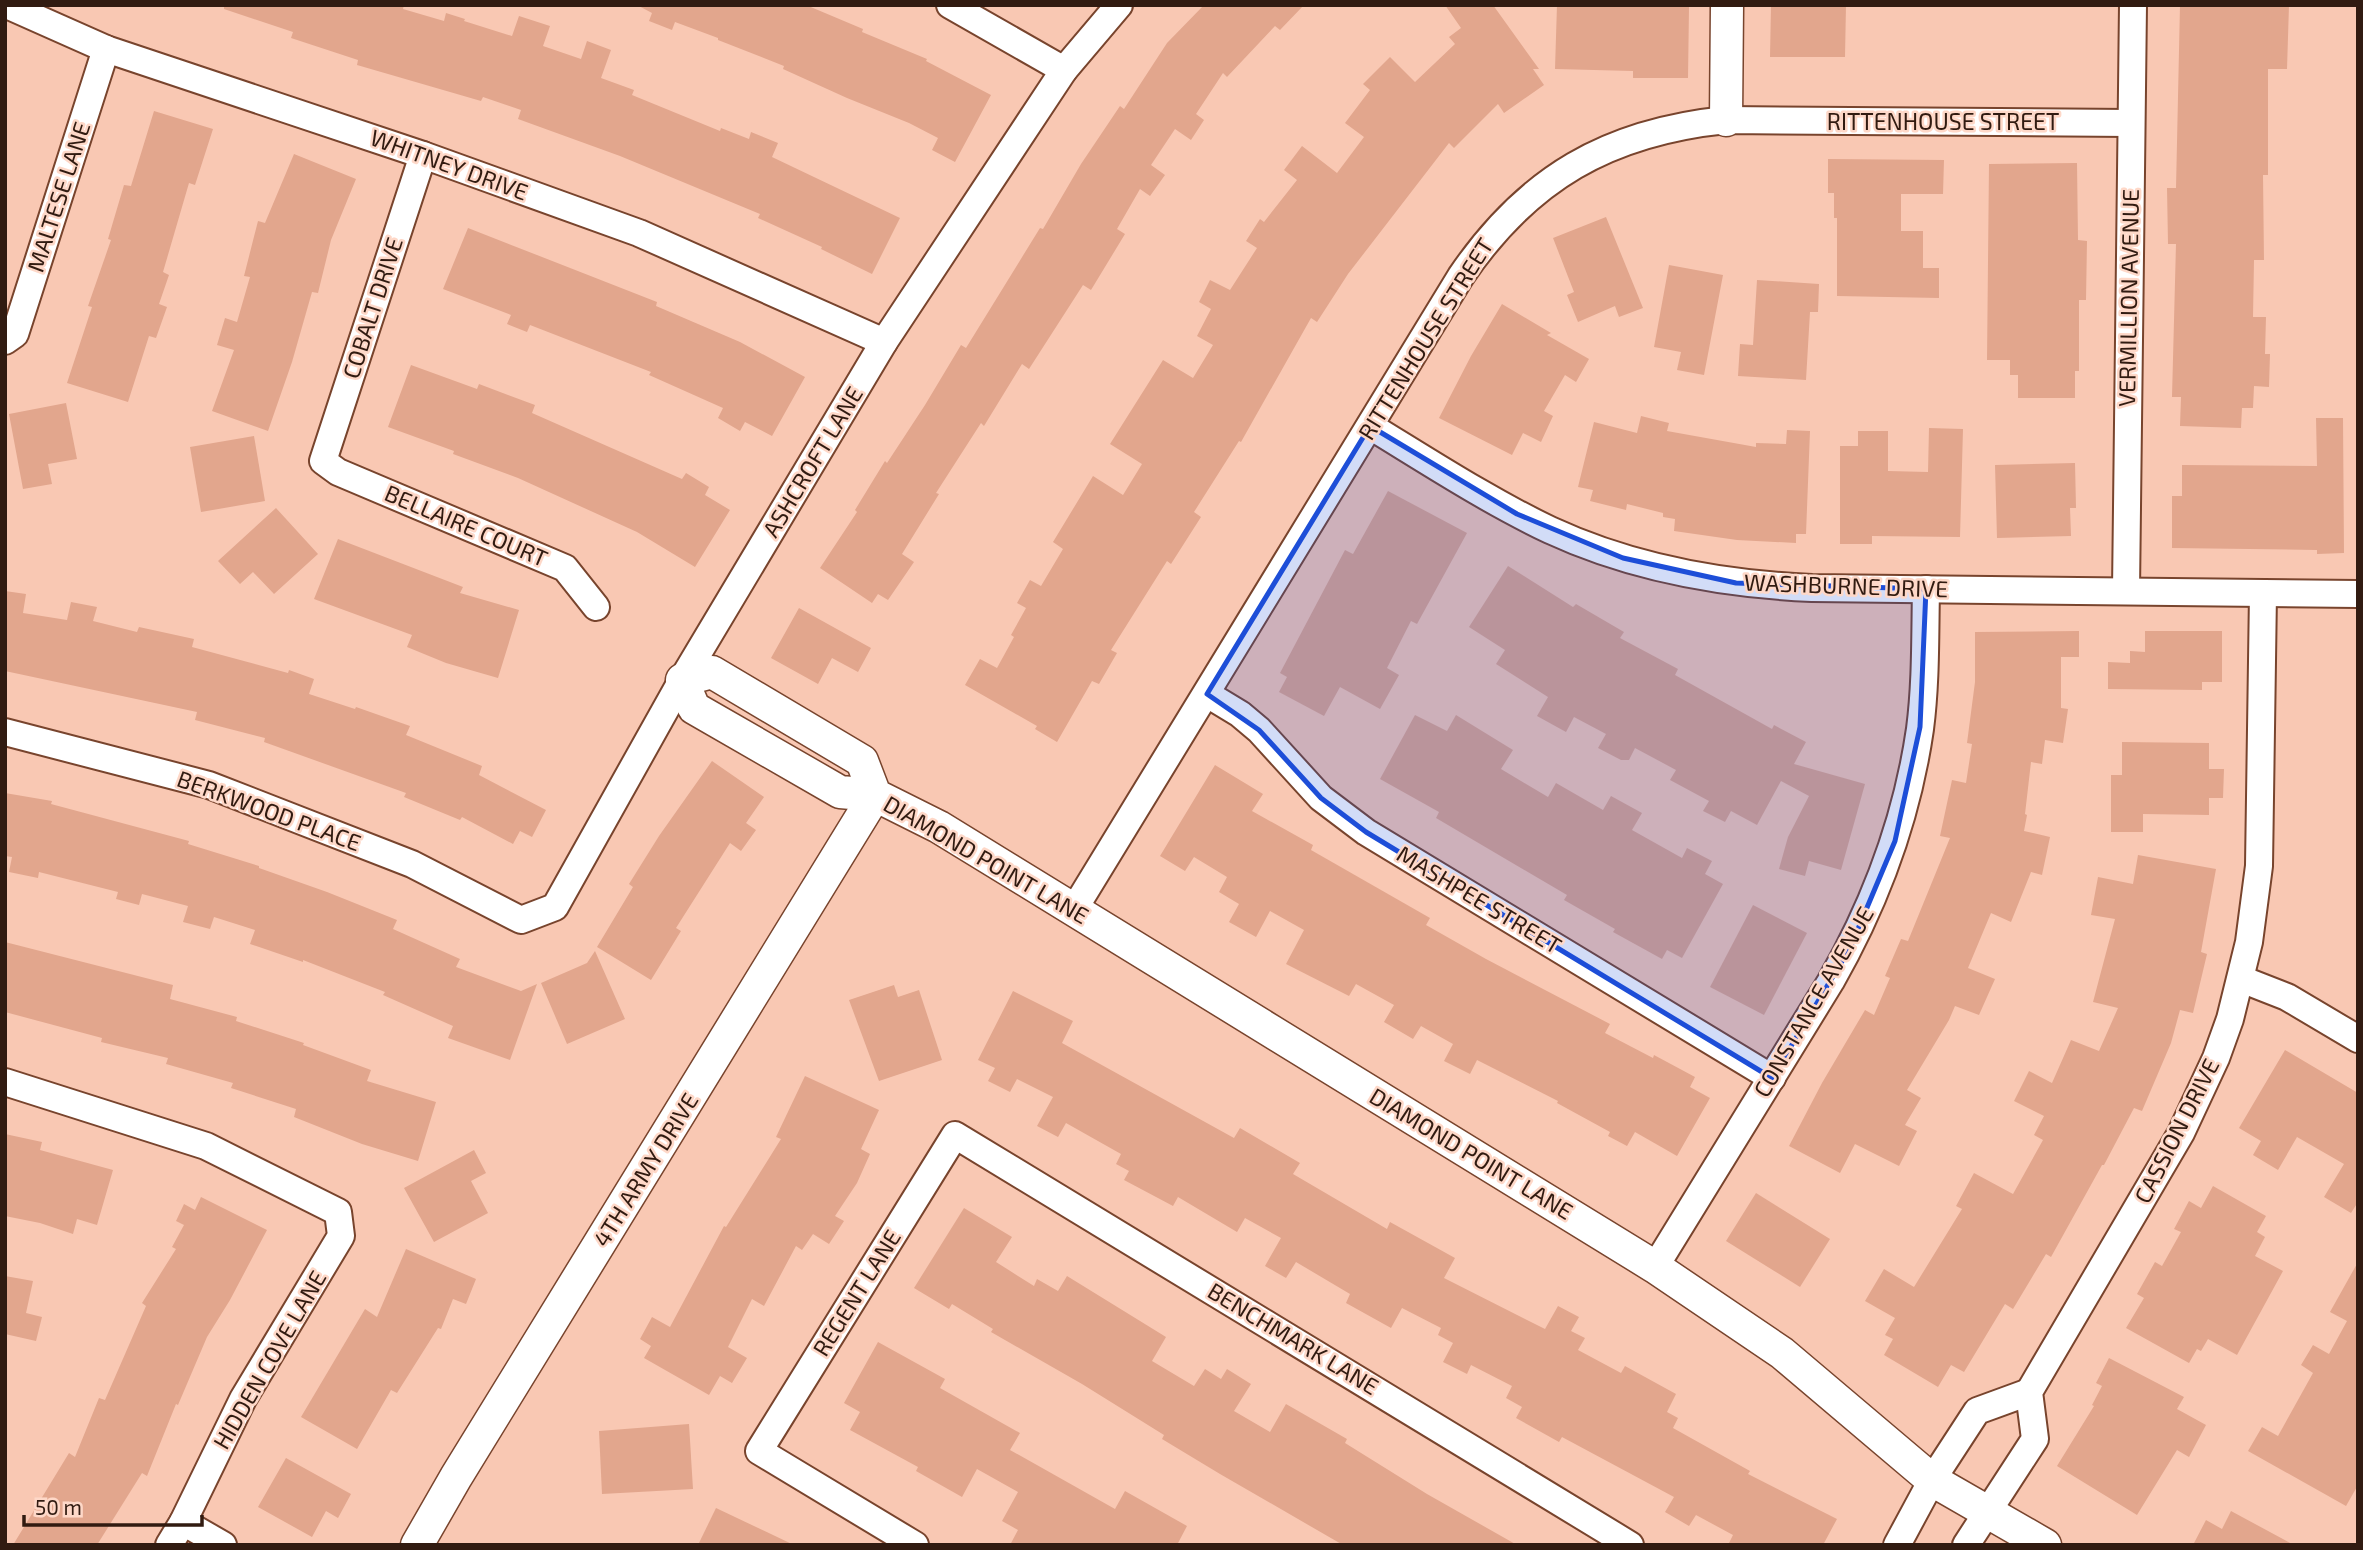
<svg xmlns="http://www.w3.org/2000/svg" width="2363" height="1550" viewBox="0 0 2363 1550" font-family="'Exo 2',sans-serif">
	<rect width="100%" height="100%" fill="#f9c8b3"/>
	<g fill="#e2a68d">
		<path d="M224,5H404L403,9L444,21L446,13L465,19L464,21L512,36L519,16L550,26L543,46L581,59L587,41L611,50L601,78L634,90L632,95L720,131L721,128L749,139L751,132L778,143L772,157L900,218L872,274L821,249L822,247L758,218L760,214L620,156L518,119L521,110L483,97L481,101L357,65L358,60L291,38L293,32L224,9Z"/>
		<path d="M637,5H806L863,29L862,32L927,59L926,61L991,95L955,162L932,150L938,138L909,123L847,98L783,69L784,66L718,40V38L675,22L672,30L649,21L652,13Z"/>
		<path d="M1204,5H1304L1280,30L1275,26L1227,77L1223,73L1196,114L1204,120L1191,140L1175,129L1151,165L1165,175L1150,196L1140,189L1117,229L1125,234L1091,290L1083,285L1029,369L1022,364L984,426L981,423L936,493L939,494L902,554L914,562L888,600L878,594L872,603L820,568L857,512L855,510L885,461L887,463L925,405L961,345L966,348L1040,228L1043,229L1081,164L1120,106L1124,109L1167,43Z"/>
		<path d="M1445,5H1493L1539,69H1533L1544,85L1504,113L1498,104L1454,148L1449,143L1348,274L1317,322L1311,318L1241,442L1239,441L1194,512L1201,517L1171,564L1167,561L1111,650L1117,653L1099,684L1092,681L1057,742L1035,729L1037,726L965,685L980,659L997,668L1014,637L1011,635L1026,608L1017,603L1030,580L1041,586L1063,549L1053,542L1093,476L1123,495L1142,464L1110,444L1163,360L1193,378L1213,345L1197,336L1211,309L1199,302L1210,280L1230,290L1257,248L1246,241L1260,219L1264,222L1297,180L1284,170L1302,146L1337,173L1364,137L1345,123L1370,90L1363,84L1390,57L1415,82L1455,44L1449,37L1461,28Z"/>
		<path d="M1557,5L1689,7L1688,78H1633V71L1555,69Z"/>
		<path d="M1771,5H1846L1845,57H1770Z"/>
		<path d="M2180,5H2289L2287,69H2268V175H2263L2264,260H2254L2253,317H2266L2265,354H2270L2269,387L2254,386L2253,408H2242L2241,428L2180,426L2181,397H2172L2176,244H2168L2167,188H2176Z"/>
		<path d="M154,111L213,129L195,185L189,183L163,272L169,275L159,304L167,307L156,338L149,336L128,402L67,383L92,307L88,306L111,240L108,239L124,185L131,186Z"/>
		<path d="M294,154L356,179L331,240L318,293L312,292L292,362L268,431L212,411L234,350L217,345L225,318L237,322L250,277L244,276L258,221L265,223Z"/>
		<path d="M1828,159L1944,160L1943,194H1901V231H1923V268H1939V298L1837,296V218H1834V193H1828Z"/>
		<path d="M2077,163L2078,240L2087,241L2086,300H2079V371H2075V398H2018V375H2010V360H1987L1989,164Z"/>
		<path d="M1606,217L1643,308L1619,317L1615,306L1578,322L1567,295L1574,292L1553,238Z"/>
		<path d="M468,228L657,302L656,306L740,342L805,377L772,436L745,422L740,431L718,418L723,408L649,375L651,372L530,325L527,332L507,324L511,315L443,289Z"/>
		<path d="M1669,265L1723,275L1704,375L1677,370L1681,352L1654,347Z"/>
		<path d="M1757,280L1819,284L1818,312H1810L1806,380L1738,376L1740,344L1753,345Z"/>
		<path d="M1502,304L1551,333L1547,335L1589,359L1576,382L1565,375L1544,411L1553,416L1541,442L1523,433L1512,455L1439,418L1471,356Z"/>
		<path d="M411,365L477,389L479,384L535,405L532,413L682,479L686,473L709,487L705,495L730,510L695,567L637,532L518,478L453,454L454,451L388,427Z"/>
		<path d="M66,403L77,459L48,464L52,484L23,489L9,414Z"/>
		<path d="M1641,416L1669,423L1667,431L1756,447V443L1786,444L1787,430L1810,431L1806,534H1796V543L1737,540L1674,531L1675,519L1663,517V513L1627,504L1626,510L1590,501L1593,490L1578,487L1594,422L1637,433Z"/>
		<path d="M2316,418H2343L2344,553L2317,554V550L2172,548V496H2182V465L2317,466Z"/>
		<path d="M1929,428L1963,429L1960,537L1872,536V544H1840V446H1858V431H1888V471L1928,472Z"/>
		<path d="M254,436L265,501L201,512L190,447Z"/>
		<path d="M2075,463L2076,508H2070L2071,536L1997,538L1995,465Z"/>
		<path d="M1388,491L1467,533L1417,624L1411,621L1387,668L1399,675L1380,709L1340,687L1324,716L1279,692L1287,677L1280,673L1345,550L1353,554Z"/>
		<path d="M276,508L318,554L274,594L253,572L240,584L218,561Z"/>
		<path d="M338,539L463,587L460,593L519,610L498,678L446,663L407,647L412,635L314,599Z"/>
		<path d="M1508,566L1573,607L1576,604L1624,632L1620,638L1678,669L1675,675L1772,729L1774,725L1806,742L1794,764L1865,784L1841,870L1809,861L1805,876L1779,869L1788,837L1809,796L1781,781L1757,825L1731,811L1725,822L1703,811L1709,801L1670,780L1676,770L1635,748L1629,760H1621L1598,748L1606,734L1574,717L1566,732L1537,716L1548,697L1496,664L1505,650L1469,627Z"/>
		<path d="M5,591L26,594L23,613L67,620L71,602L97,607L93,621L137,632L139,627L194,639L192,647L288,673L289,670L314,679L309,694L355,709L356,707L410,726L406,735L482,766L479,775L546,810L532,837L520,831L513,844L462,817L460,820L404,797L406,793L264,742L265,738L195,720L197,712L5,671Z"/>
		<path d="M799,608L871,648L858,672L832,658L818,684L771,658Z"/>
		<path d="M2079,631V657H2061V708L2068,709L2063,743L2045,740L2042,764L2031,762L2025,814L2027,815L2024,831L2050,837L2042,875L2031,872L2011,922L1991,913L1968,968L1995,979L1979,1015L1955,1006L1949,1020L1907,1090L1921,1098L1905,1125L1917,1131L1899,1166L1855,1144L1840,1173L1789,1146L1822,1083L1865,1010L1874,1015L1890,978L1885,976L1901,939L1908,941L1950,838L1940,836L1952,780L1966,783L1972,744L1967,743L1975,682V632Z"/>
		<path d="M2145,631H2222V682H2202V690L2108,689V662L2130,663V651L2145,652Z"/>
		<path d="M1415,715L1447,731L1456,715L1513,750L1501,769L1548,797L1556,783L1603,810L1611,796L1642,813L1632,830L1682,858L1687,848L1712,861L1705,874L1723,884L1682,958L1667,950L1662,959L1613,932L1615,929L1564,900L1567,895L1436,818L1439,812L1380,779Z"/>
		<path d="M2122,742L2209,743V769H2224L2223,798H2209V815L2143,814V832H2111V775H2122Z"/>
		<path d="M712,761L764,797L746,823L756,830L741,851L730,843L676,928L681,931L651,980L597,947L633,887L629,884L659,836Z"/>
		<path d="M1215,765L1263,794L1252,811L1313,845L1311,850L1430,918L1426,925L1486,959L1610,1024L1605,1033L1653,1058L1654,1055L1695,1077L1690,1087L1710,1098L1677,1156L1635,1132L1627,1146L1608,1136L1610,1132L1557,1103L1558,1101L1477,1060L1470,1074L1444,1061L1453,1044L1421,1026L1413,1039L1384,1022L1394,1005L1356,984L1349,996L1286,964L1304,930L1270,911L1256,937L1229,922L1239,904L1219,892L1227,877L1194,857L1185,871L1160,856Z"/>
		<path d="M5,793L52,801L51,804L189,841L188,844L259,866V868L327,892L397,920L393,929L460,959L456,967L521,991L537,984L510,1060L448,1038L453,1026L383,995L385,992L303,960V962L250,944L255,930L214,917L210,929L183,922L188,906L142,894L139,905L116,899L118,892L39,872L38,878L9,872L12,857L5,856Z"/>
		<path d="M2138,855L2216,869L2201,952L2207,954L2193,1013L2180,1010L2171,1043L2142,1111L2134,1108L2104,1165H2102L2051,1257L2046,1254L2013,1309L2005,1304L1964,1372L1951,1365L1938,1387L1884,1355L1893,1339L1885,1335L1895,1318L1865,1301L1884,1269L1914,1287L1962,1209L1956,1206L1974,1173L2013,1194L2043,1140L2034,1135L2044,1116L2014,1101L2029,1071L2052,1083L2071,1040L2099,1051L2118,1008L2093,1002L2115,919L2091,915L2098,877L2133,884Z"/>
		<path d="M1753,905L1807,933L1764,1015L1710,987Z"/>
		<path d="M5,942L173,985L170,999L237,1017L236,1021L304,1043L303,1045L371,1070L367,1081L436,1102L418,1161L362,1144L294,1117L296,1109L231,1088L233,1083L166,1064L168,1058L101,1042L102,1038L5,1012Z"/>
		<path d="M595,951L625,1019L567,1044L541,983L587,963Z"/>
		<path d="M894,985L898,997L919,990L942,1060L879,1081L849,1000Z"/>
		<path d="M1013,991L1073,1021L1062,1043L1234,1138L1240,1128L1300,1163L1293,1174L1387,1229L1390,1222L1455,1258L1444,1278L1545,1329L1558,1306L1579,1317L1571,1331L1585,1338L1578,1350L1621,1373L1625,1366L1676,1394L1667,1412L1678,1418L1673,1428L1750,1471L1748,1474L1837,1519L1823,1545H1728L1733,1535L1696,1515L1689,1526L1665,1512L1674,1497L1562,1437L1559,1442L1516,1418L1522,1407L1506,1398L1512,1386L1471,1365L1467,1374L1443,1362L1453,1343L1438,1335L1441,1328L1402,1308L1391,1328L1346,1303L1350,1294L1296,1262L1286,1278L1265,1266L1281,1238L1245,1218L1237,1232L1178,1197L1173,1206L1124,1180L1129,1171L1116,1164L1121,1154L1066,1123L1058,1137L1037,1126L1053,1097L1017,1079L1010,1092L988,1081L995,1068L978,1060Z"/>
		<path d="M2285,1050L2358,1093V1202L2351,1213L2324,1197L2344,1164L2297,1137L2278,1170L2253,1155L2261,1141L2239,1128Z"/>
		<path d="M805,1076L879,1110L861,1149L870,1154L857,1183L835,1216L844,1221L829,1244L813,1234L802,1250L796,1246L764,1306L752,1299L728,1347L747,1358L732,1383L720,1376L709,1395L644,1358L651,1346L640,1339L652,1317L670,1327L724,1226L726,1227L781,1139L776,1137Z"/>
		<path d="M5,1134L42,1142L40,1150L113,1170L97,1225L77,1219L73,1234L40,1223L5,1216Z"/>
		<path d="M474,1150L486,1173L471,1181L488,1213L434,1242L404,1188Z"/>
		<path d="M2213,1186L2266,1216L2257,1232L2265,1237L2255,1256L2283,1271L2237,1355L2208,1339L2201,1351L2197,1349L2189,1363L2126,1328L2144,1298L2137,1294L2155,1262L2162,1266L2181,1232L2174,1229L2189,1201L2201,1208Z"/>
		<path d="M1756,1193L1830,1239L1800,1287L1726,1241Z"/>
		<path d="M201,1197L267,1230L230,1300L207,1337L178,1405L176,1404L147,1476L142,1473L97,1545H13L69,1453L75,1457L99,1398L105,1400L146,1306L142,1303L176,1249L172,1247L184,1225L176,1221L184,1204L195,1210Z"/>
		<path d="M964,1208L1012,1237L996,1262L1034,1286L1037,1279L1058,1291L1067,1276L1166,1337L1152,1361L1194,1386L1205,1369L1221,1379L1227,1369L1251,1384L1234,1411L1270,1432L1286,1404L1347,1439L1345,1443L1427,1494L1517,1545H1343L1220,1474L1162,1439L1164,1435L1082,1384L991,1332L993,1329L952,1304L949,1309L914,1288Z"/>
		<path d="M406,1249L476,1279L466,1304L453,1299L441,1329L438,1328L397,1393L391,1390L357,1449L301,1417L365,1309L377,1317Z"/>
		<path d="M2358,1262V1485L2346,1506L2248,1451L2262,1427L2278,1436L2313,1373L2301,1365L2313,1345L2329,1354L2347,1321L2330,1312Z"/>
		<path d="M5,1276L33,1281L26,1313L42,1317L36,1341L5,1334Z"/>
		<path d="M878,1342L945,1379L940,1388L1020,1433L1010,1450L1115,1509L1125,1491L1187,1526L1177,1545H1010L1018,1530L1002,1521L1018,1492L977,1469L962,1497L916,1471L918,1467L850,1430L860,1412L844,1403Z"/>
		<path d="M2109,1358L2184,1397L2177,1409L2206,1425L2189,1457L2177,1450L2137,1515L2057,1466L2094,1406L2092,1405L2102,1386L2096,1383Z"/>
		<path d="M689,1424L693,1489L602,1494L599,1431Z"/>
		<path d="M286,1458L351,1494L338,1518L326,1511L312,1537L258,1507Z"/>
		<path d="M716,1508L794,1545H698Z"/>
		<path d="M2231,1511L2294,1545H2193L2206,1520L2222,1529Z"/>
	</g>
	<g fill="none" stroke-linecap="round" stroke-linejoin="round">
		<g stroke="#78442d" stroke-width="30">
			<g id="minor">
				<path d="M7,5L106,49L423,155L639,233L884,342"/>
				<path d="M950,5L1064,70"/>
				<path d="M423,155L323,461L338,472L565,568L596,607"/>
				<path d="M5,341L15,334L106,49"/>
				<path d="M1370,426C1429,462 1487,500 1550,530C1632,568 1722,584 1812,588L2358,594"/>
				<path d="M2126,591L2133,5"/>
				<path d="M1207,694L1240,714L1259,730L1321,798L1366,832L1772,1078"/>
				<path d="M5,732L209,785L412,864L521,920L555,907L682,680L884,342L1064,70L1119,5"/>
				<path d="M1073,911L1461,276C1528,178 1608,132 1726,120L2131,123"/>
				<path d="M2241,979L2287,997L2358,1039"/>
				<path d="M5,1082L206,1146L338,1212L341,1236L243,1399L183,1522L169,1545"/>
				<path d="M1655,1267L1831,981C1876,902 1907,819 1920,729C1926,683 1925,636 1926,589"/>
				<path d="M183,1522L223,1545"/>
				<path d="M915,1545L759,1451L955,1135L1630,1545"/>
				<path d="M1897,1545L1932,1480L1977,1411L2029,1392"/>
				<path d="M1966,1545L2035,1439L2029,1392L2181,1133L2216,1058L2230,1019L2249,942L2259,866L2263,593"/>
			</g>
		</g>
		<g stroke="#78442d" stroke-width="35">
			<g id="tertiary">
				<path d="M1726,120L1727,5"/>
				<path d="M875,795L862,761L712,672L682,680L694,708L840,792L875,795L939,827L1655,1267L1782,1353L1932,1480L2045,1545"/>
				<path d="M417,1545L456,1477L875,795"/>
			</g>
		</g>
		<use href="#minor" stroke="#fff" stroke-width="26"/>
		<use href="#tertiary" stroke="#fff" stroke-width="32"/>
	</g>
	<path fill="#1d4ed8" fill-opacity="0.2" stroke="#1d4ed8" stroke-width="5" stroke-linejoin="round" d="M1370,426L1517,514L1623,558L1736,583L1926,589L1920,727L1895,841L1850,948L1772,1078L1366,832L1321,798L1259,730L1207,694Z"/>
	<g text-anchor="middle" stroke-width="5" stroke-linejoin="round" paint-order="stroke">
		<g font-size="23" fill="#311b11" stroke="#fed8c8">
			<text x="1943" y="130">RITTENHOUSE STREET</text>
			<text transform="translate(449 165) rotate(20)" y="8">WHITNEY DRIVE</text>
			<text transform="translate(59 197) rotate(-72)" y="8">MALTESE LANE</text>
			<text transform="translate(2129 298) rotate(-89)" y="8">VERMILLION AVENUE</text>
			<text transform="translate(373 308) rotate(-72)" y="8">COBALT DRIVE</text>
			<text transform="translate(1426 339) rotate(-58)" y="8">RITTENHOUSE STREET</text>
			<text transform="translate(813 462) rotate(-59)" y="8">ASHCROFT LANE</text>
			<text transform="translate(466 526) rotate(23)" y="8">BELLAIRE COURT</text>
			<text transform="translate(1846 586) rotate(2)" y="8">WASHBURNE DRIVE</text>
			<text transform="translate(269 811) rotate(20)" y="8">BERKWOOD PLACE</text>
			<text transform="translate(986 860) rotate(30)" y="8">DIAMOND POINT LANE</text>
			<text transform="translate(1479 900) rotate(31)" y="8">MASHPEE STREET</text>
			<text transform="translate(1814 1002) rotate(-60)" y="8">CONSTANCE AVENUE</text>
			<text transform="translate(2177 1131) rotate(-63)" y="8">CASSION DRIVE</text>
			<text transform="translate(1471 1154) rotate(31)" y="8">DIAMOND POINT LANE</text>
			<text transform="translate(646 1170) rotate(-58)" y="8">4TH ARMY DRIVE</text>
			<text transform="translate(857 1293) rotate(-58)" y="8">REGENT LANE</text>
			<text transform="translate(1293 1339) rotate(31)" y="8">BENCHMARK LANE</text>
			<text transform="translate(270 1360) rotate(-60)" y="8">HIDDEN COVE LANE</text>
		</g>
	</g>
	<rect width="2363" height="1550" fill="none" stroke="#311b11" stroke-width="14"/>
	<path d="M24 1515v10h178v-10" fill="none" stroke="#311b11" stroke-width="3.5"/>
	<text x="35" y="1515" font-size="21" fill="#311b11" stroke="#fed8c8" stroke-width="5" paint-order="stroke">50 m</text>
</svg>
